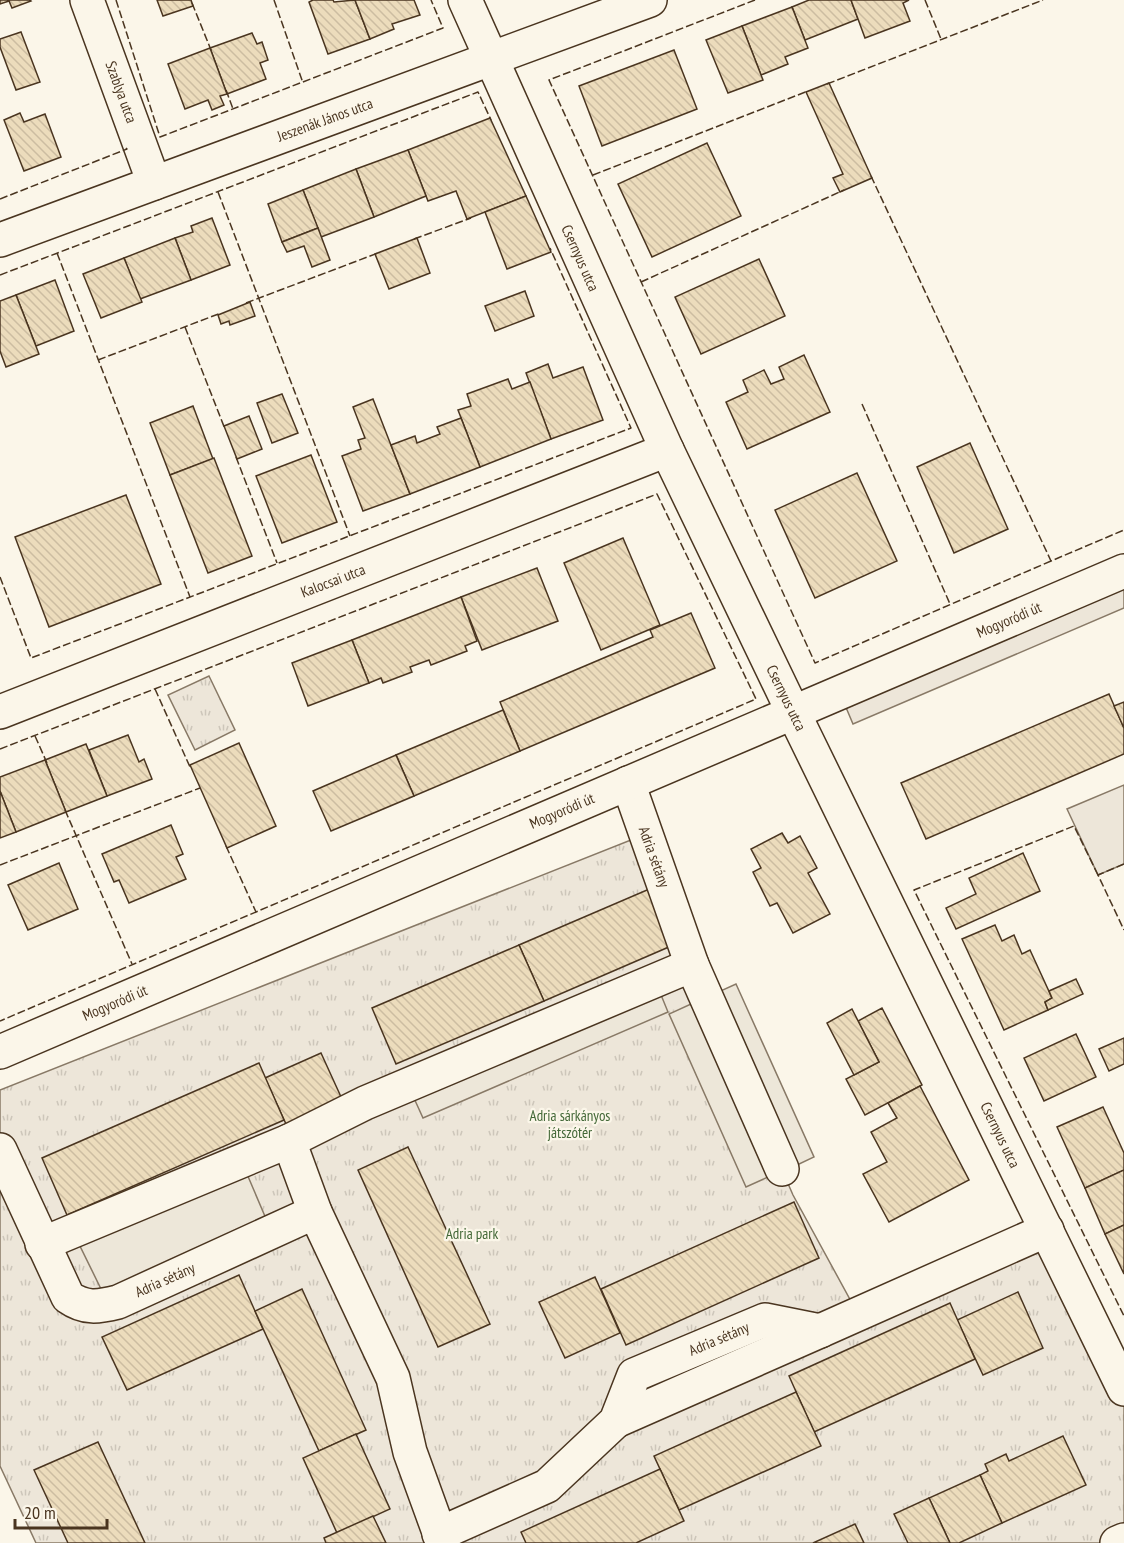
<svg xmlns="http://www.w3.org/2000/svg" width="1124" height="1543" viewBox="0 0 1124 1543" font-family="'PT Sans Narrow',sans-serif">
	<defs>
		<pattern id="park-tufts" width="24" height="20" patternUnits="userSpaceOnUse" patternTransform="scale(1.5)"><rect width="24" height="20" fill="#ede6d9"/><path d="M3 7l-1-3M5 7V3M7 7l1-3M15 17l-1-3M17 17v-4M19 17l1-3" fill="none" stroke="#cdc6ba"/></pattern>
		<pattern id="building-back-hatch" width="6" height="6" patternUnits="userSpaceOnUse" patternTransform="scale(1.5)"><rect width="6" height="6" fill="#ecdcbc"/><path d="M-1 5l2 2M0 0l6 6M5-1l2 2" fill="none" stroke="#ccbda1"/></pattern>
	</defs>
	<rect width="100%" height="100%" fill="#fbf6e9"/>
	<g fill="#ede6d9" stroke="#887966" stroke-width="1.5">
		<path d="M1124,578V608L853,724L842,698Z"/>
		<path d="M1124,785V864L1098,875L1067,809Z"/>
	</g>
	<g fill="url(#park-tufts)" stroke="#887966" stroke-width="1.5">
		<path d="M209,676L235,730L195,750L168,695Z"/>
		<path d="M646,834L692,965L793,1195L858,1314L1047,1230L1124,1389V1540L1117,1543H36L0,1466V1090Z"/>
	</g>
	<g fill="#ede7d9" stroke="#887966" stroke-width="1.5">
		<path d="M736,984L814,1157L795,1166L716,993Z"/>
		<path d="M659,990L668,1012L423,1118L413,1096Z"/>
		<path d="M691,1004L768,1177L746,1187L669,1014Z"/>
		<path d="M244,1167L267,1221L102,1291L78,1242Z"/>
	</g>
	<g fill="url(#building-back-hatch)" stroke="#4a3520" stroke-width="1.5">
		<path d="M0,0H30L31,1L12,8L9,1L0,4Z"/>
		<path d="M157,0H191L193,6L163,16Z"/>
		<path d="M313,0H333L334,2L355,0L370,39L328,54L309,2Z"/>
		<path d="M355,0H414L420,15L392,24L394,29L370,39Z"/>
		<path d="M809,0H851L858,19L805,40L792,7Z"/>
		<path d="M851,0H909L903,3L910,21L865,38Z"/>
		<path d="M792,7L808,48L785,57L788,64L761,75L742,26Z"/>
		<path d="M742,26L763,80L728,93L706,40Z"/>
		<path d="M21,32L40,82L16,90L0,47V39Z"/>
		<path d="M252,33L257,44L262,42L268,60L260,63L266,79L227,94L210,48Z"/>
		<path d="M210,48L227,94L220,96L224,105L212,110L208,100L185,109L168,64Z"/>
		<path d="M674,50L697,109L602,146L579,86Z"/>
		<path d="M829,83L872,178L840,192L833,178L843,174L806,92Z"/>
		<path d="M20,113L24,122L45,114L61,157L24,171L4,120Z"/>
		<path d="M490,118L526,196L467,219L456,191L428,201L408,150Z"/>
		<path d="M707,143L741,216L652,257L618,184Z"/>
		<path d="M408,150L426,196L374,217L356,169Z"/>
		<path d="M356,169L374,217L321,237L303,190Z"/>
		<path d="M303,190L318,228L282,242L268,204Z"/>
		<path d="M526,196L551,252L507,269L485,212Z"/>
		<path d="M212,218L230,265L191,280L175,238L193,232L191,226Z"/>
		<path d="M318,228L330,260L312,267L304,246L287,252L282,242Z"/>
		<path d="M175,238L191,280L140,299L124,258Z"/>
		<path d="M417,238L430,273L389,289L375,254Z"/>
		<path d="M124,258L142,302L101,318L83,274Z"/>
		<path d="M759,259L785,316L701,354L675,297Z"/>
		<path d="M55,280L74,331L36,346L16,295Z"/>
		<path d="M525,291L534,316L495,331L485,306Z"/>
		<path d="M16,295L39,354L6,367L0,351V301Z"/>
		<path d="M250,302L255,316L230,325L229,321L221,324L218,315Z"/>
		<path d="M804,355L830,412L747,449L726,402L748,392L743,380L764,370L771,384L784,379L779,367Z"/>
		<path d="M548,364L553,378L583,367L603,420L551,439L526,373Z"/>
		<path d="M508,379L512,389L530,382L551,439L480,467L458,410L471,406L467,394Z"/>
		<path d="M282,394L298,433L272,443L257,403Z"/>
		<path d="M373,399L410,494L363,511L342,456L361,449L358,440L365,438L353,407Z"/>
		<path d="M193,406L213,459L170,475L150,423Z"/>
		<path d="M249,416L262,449L237,459L224,426Z"/>
		<path d="M461,418L480,467L410,494L391,445L415,436L417,443L440,434L437,427Z"/>
		<path d="M970,443L1008,529L954,553L917,467Z"/>
		<path d="M311,455L337,522L282,543L256,476Z"/>
		<path d="M214,458L252,556L208,573L170,475Z"/>
		<path d="M857,473L897,561L815,598L775,510Z"/>
		<path d="M126,495L161,584L49,627L15,537Z"/>
		<path d="M623,538L660,625L601,650L564,563Z"/>
		<path d="M537,568L558,621L482,650L461,597Z"/>
		<path d="M461,597L477,641L465,646L467,651L431,665L429,660L410,667L412,672L383,683L381,678L369,683L352,640Z"/>
		<path d="M691,613L715,668L520,751L500,702L653,637L650,630Z"/>
		<path d="M352,640L369,683L308,706L292,663Z"/>
		<path d="M1109,694L1124,728V754L926,839L901,783Z"/>
		<path d="M1124,702V728L1114,706Z"/>
		<path d="M503,710L520,751L414,796L396,755Z"/>
		<path d="M128,735L139,762L144,759L152,779L107,796L89,750Z"/>
		<path d="M239,743L276,826L227,848L190,765Z"/>
		<path d="M86,744L107,796L66,812L45,760Z"/>
		<path d="M396,755L414,796L331,831L313,791Z"/>
		<path d="M45,760L66,812L16,832L0,791V777Z"/>
		<path d="M0,791L16,832L0,838Z"/>
		<path d="M171,825L183,854L176,857L186,879L129,903L119,880L114,882L102,854Z"/>
		<path d="M782,833L788,843L800,836L817,868L808,873L830,914L793,933L777,903L770,906L753,872L761,868L751,849Z"/>
		<path d="M1023,853L1040,891L956,929L946,908L976,894L969,878Z"/>
		<path d="M59,863L78,909L28,930L8,885Z"/>
		<path d="M654,887L678,943L544,1001L519,945Z"/>
		<path d="M995,925L1002,941L1014,935L1022,954L1030,950L1052,998L1045,1002L1048,1010L1004,1030L962,939Z"/>
		<path d="M519,945L544,1001L396,1064L372,1008Z"/>
		<path d="M1076,979L1083,994L1048,1010L1045,1002L1052,998L1049,991Z"/>
		<path d="M882,1008L922,1085L865,1115L846,1079L879,1062L858,1021Z"/>
		<path d="M852,1009L879,1062L854,1075L827,1023Z"/>
		<path d="M1076,1034L1096,1077L1044,1101L1024,1058Z"/>
		<path d="M1124,1038V1064L1109,1071L1099,1049Z"/>
		<path d="M321,1053L347,1110L291,1135L265,1078Z"/>
		<path d="M259,1063L284,1120L67,1215L42,1158Z"/>
		<path d="M920,1086L969,1180L889,1222L863,1174L887,1162L871,1132L897,1118L888,1103Z"/>
		<path d="M1103,1107L1124,1153V1170L1085,1188L1057,1127Z"/>
		<path d="M408,1147L490,1324L438,1347L358,1170Z"/>
		<path d="M1124,1170V1225L1105,1234L1085,1188Z"/>
		<path d="M794,1202L819,1258L626,1345L601,1289Z"/>
		<path d="M1124,1225V1274L1105,1234Z"/>
		<path d="M239,1275L263,1329L127,1390L102,1337Z"/>
		<path d="M595,1277L620,1333L565,1358L539,1302Z"/>
		<path d="M302,1289L366,1430L319,1451L255,1311Z"/>
		<path d="M1018,1292L1043,1348L983,1375L957,1320Z"/>
		<path d="M950,1303L975,1359L814,1432L789,1376Z"/>
		<path d="M796,1392L821,1446L679,1510L654,1456Z"/>
		<path d="M356,1434L390,1509L337,1533L303,1458Z"/>
		<path d="M1063,1436L1086,1485L1002,1523L980,1475L988,1471L985,1464L1006,1454L1009,1461Z"/>
		<path d="M98,1442L145,1543H68L34,1470Z"/>
		<path d="M660,1469L684,1521L636,1543H526L521,1532Z"/>
		<path d="M980,1475L1002,1523L959,1543H950L929,1498Z"/>
		<path d="M929,1498L950,1543H908L894,1514Z"/>
		<path d="M373,1516L386,1543H326L324,1538Z"/>
		<path d="M855,1524L864,1543H813Z"/>
	</g>
	<g fill="none" stroke-linecap="round" stroke-linejoin="round">
		<g stroke="#4a3520" stroke-width="36">
			<g id="minor">
				<path d="M87,0L154,183"/>
				<path d="M465,0L667,450L793,712L1124,1389"/>
				<path d="M0,240L650,0"/>
				<path d="M0,712L667,450"/>
				<path d="M628,783L692,965L782,1169"/>
				<path d="M0,1052L1124,571"/>
				<path d="M0,1150L68,1297C85,1309 98,1307 118,1302L315,1212"/>
				<path d="M42,1244L289,1141"/>
				<path d="M616,1421L820,1331"/>
				<path d="M439,1534L547,1486L616,1421L634,1375L765,1320L820,1331L1047,1230"/>
				<path d="M443,1543L410,1452L393,1378L315,1212L289,1141L365,1103L692,965"/>
				<path d="M1117,1543L1124,1540"/>
			</g>
		</g>
		<use href="#minor" stroke="#fbf6e9" stroke-width="33"/>
		<g stroke="#4a3520" stroke-width="1.5" stroke-dasharray="8 3" stroke-linecap="butt">
			<path d="M116,0L160,137L443,28L431,0"/>
			<path d="M274,0L303,83"/>
			<path d="M755,0L549,80L815,663L1051,561"/>
			<path d="M925,0L941,39"/>
			<path d="M192,3L211,50"/>
			<path d="M827,84L1043,0"/>
			<path d="M226,90L233,109"/>
			<path d="M593,175L808,91"/>
			<path d="M871,176L1051,561L1124,530"/>
			<path d="M218,192L350,536"/>
			<path d="M0,199L127,149L126,148"/>
			<path d="M414,239L471,218"/>
			<path d="M57,253L190,597"/>
			<path d="M0,275L478,92L491,120"/>
			<path d="M641,282L844,190"/>
			<path d="M246,303L378,253"/>
			<path d="M185,327L225,429"/>
			<path d="M98,360L221,313"/>
			<path d="M862,404L950,604"/>
			<path d="M236,457L277,563"/>
			<path d="M0,577L31,658L631,428L550,248"/>
			<path d="M155,689L190,767"/>
			<path d="M35,736L47,763"/>
			<path d="M0,749L657,494L756,699L0,1021"/>
			<path d="M65,810L132,964"/>
			<path d="M226,846L256,912"/>
			<path d="M1124,864L1098,875L1124,930"/>
			<path d="M0,865L200,788"/>
			<path d="M1098,875L1074,826L914,890L1124,1316"/>
		</g>
	</g>
	<g text-anchor="middle" stroke-width="4.5" stroke-linejoin="round" paint-order="stroke">
		<g font-size="15" fill="#4a3520" stroke="#fbf6e9">
			<text transform="translate(121 92) rotate(70)" y="5">Szablya utca</text>
			<text transform="translate(325 120) rotate(-20)" y="5">Jeszenák János utca</text>
			<text transform="translate(580 258) rotate(66)" y="5">Csernyus utca</text>
			<text transform="translate(333 581) rotate(-21)" y="5">Kalocsai utca</text>
			<text transform="translate(1009 620) rotate(-23)" y="5">Mogyoródi út</text>
			<text transform="translate(786 698) rotate(64)" y="5">Csernyus utca</text>
			<text transform="translate(562 811) rotate(-23)" y="5">Mogyoródi út</text>
			<text transform="translate(654 857) rotate(70)" y="5">Adria sétány</text>
			<text transform="translate(115 1003) rotate(-23)" y="5">Mogyoródi út</text>
			<text transform="translate(1000 1135) rotate(64)" y="5">Csernyus utca</text>
			<text transform="translate(165 1280) rotate(-24)" y="5">Adria sétány</text>
			<text transform="translate(719 1339) rotate(-23)" y="5">Adria sétány</text>
		</g>
		<g font-size="15" fill="#436837" stroke="#fbf6e9">
			<text x="570" y="1121">Adria sárkányos<tspan x="570" dy="17">játszótér</tspan></text>
			<text x="472" y="1239">Adria park</text>
		</g>
	</g>
	<path d="M15 1519v9h92v-9" fill="none" stroke="#4a3520" stroke-width="3"/>
	<text x="24" y="1519" font-size="18" fill="#4a3520" stroke="#fbf6e9" stroke-width="4.5" paint-order="stroke">20 m</text>
</svg>
